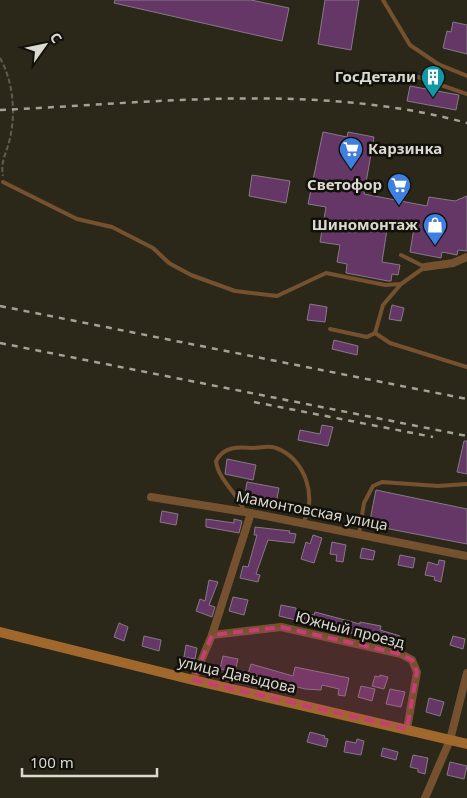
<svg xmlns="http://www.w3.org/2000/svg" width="467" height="798" viewBox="0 0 467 798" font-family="'Noto Sans',sans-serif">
	<rect width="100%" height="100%" fill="#2b2819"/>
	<g fill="#643766" stroke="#877987">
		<path d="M115,0H251L289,8L282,41L114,3Z"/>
		<path d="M325,0H359L351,50L318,44Z"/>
		<path d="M453,22L467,25V54L443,48L447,31L451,32Z"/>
		<path d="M410,86L459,95L456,110L407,101Z"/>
		<path d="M323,132L347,137L348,132L374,137L364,194L427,206L429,197L455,201L467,196V251L458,250L457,255L442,252L441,258L410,252L414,228L388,223L382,262L400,265L398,275L392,274L391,281H388L346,273L347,264L337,262L340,245L320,242L326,207L308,204Z"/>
		<path d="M252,175L290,181L286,203L249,196Z"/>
		<path d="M310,304L327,307L325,322L307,320Z"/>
		<path d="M392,305L404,308L401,321L389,319Z"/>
		<path d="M334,340L358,346L357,355L332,349Z"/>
		<path d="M322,425L333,427L328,446L298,440L300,430L320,434Z"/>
		<path d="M464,441H467V474L457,472Z"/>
		<path d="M227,459L256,465L253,480L225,474Z"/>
		<path d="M247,482L279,488L275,508L244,501Z"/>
		<path d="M376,490L467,509V544L369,525Z"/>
		<path d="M162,511L178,514L176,525L160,522Z"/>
		<path d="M206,519L234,523V519L242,521L239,533L206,527Z"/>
		<path d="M255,527L290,531L289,533L296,534L294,543L268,540L256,574L260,575L258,582L240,578L243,566L248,567L257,535H254Z"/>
		<path d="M313,535L322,538L314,563L301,559L306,542L310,544Z"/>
		<path d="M332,542L346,545L343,562L336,561L337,555L330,554Z"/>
		<path d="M362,548L375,551L373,560L360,558Z"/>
		<path d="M400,555L415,558L413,568L398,565Z"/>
		<path d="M439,560L445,561L441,582L434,580L435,577L425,575L428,562L438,565Z"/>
		<path d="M209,580L218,582L209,605L215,607L212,617L196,611L200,599L205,601Z"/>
		<path d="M233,597L248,600L244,615L229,611Z"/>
		<path d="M281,605L296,608V611L314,615L315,612L360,624V622L381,626L380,630L400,636L398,646L384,643L385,641L279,616Z"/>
		<path d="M119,623L128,627L124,641L114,637Z"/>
		<path d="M144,636L161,640L159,651L142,646Z"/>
		<path d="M453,636L465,639L463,649L450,645Z"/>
		<path d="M186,645L197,648L195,659L184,657Z"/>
		<path d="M223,656L238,659L235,672L220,669Z"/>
		<path d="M251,664L293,676L295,667L349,678L345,696L338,695L339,689L322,685L321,690L305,689L248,674Z"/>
		<path d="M380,675L388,677L384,689L372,686L375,676L379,677Z"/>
		<path d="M361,686L375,689L372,701L358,697Z"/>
		<path d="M390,689L405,692L401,707L386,704Z"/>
		<path d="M429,698L444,702L440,716L426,712Z"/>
		<path d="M310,732L325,736L324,738L328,739L326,747L307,742Z"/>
		<path d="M357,739L364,741L361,755L344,752L346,741L356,743Z"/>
		<path d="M383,748L398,752L396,760L381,756Z"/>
		<path d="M413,755L428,758L425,774L418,772V769L410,767Z"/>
		<path d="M450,762L467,766L464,779L447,775Z"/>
	</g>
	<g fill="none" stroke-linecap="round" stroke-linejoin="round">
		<path stroke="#605d50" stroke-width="2" stroke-dasharray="5 2.5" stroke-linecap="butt" d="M0,58C13,81 16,112 10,138C7,153 0,161 3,176"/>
		<g stroke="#75512f" stroke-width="4">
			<path d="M383,0L410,45L438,64L467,76"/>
			<path d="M415,76L467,94"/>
			<path d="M429,82L438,64"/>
			<path d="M3,182L77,219L112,227L153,248L169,263L191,275L235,291L277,296L326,273L385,285L401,284L425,267L401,255"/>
			<path d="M330,329L367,337L375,333L383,305L401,284"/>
			<path d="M375,333L390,343L467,367"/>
			<path d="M244,511C238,493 218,480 216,461C224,446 238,447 253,448C261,448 268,445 276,448C305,458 318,498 303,523"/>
			<path d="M359,534L364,503L373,486L382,482L438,486L467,484"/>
		</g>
		<g stroke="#75512f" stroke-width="8">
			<path d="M425,267L453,263L467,257"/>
			<path d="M151,497L251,513L467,556"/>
			<path d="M212,635L281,627L401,654L412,660L417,672L407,729"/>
			<path d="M193,680L212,635L251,513"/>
			<path d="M425,798L450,740L467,673"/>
		</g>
		<path stroke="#a1682d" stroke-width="10" d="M0,632L193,680L467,744"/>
		<g stroke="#a4a297" stroke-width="2.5" stroke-dasharray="6 6" stroke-linecap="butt">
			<path d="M0,110C153,103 318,82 467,123"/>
			<path d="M0,306L467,399"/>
			<path d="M0,343L467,436"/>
			<path d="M254,402L433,437"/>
		</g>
	</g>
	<path fill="#c73f72" fill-opacity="0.2" stroke="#c73f72" stroke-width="4" stroke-dasharray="10 6" stroke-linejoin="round" d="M281,627L401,654L412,660L417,672L407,729L193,680L212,635Z"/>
	<defs>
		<g id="building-pin" transform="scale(1.25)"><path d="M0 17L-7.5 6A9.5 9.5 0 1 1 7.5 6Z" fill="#0f9aa8" stroke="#12100a"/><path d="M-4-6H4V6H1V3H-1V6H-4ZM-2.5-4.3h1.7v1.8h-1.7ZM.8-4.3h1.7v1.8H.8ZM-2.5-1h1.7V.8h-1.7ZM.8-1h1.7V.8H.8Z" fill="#fff"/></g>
		<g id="supermarket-pin" transform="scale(1.25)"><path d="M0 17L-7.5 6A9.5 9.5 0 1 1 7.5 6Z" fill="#3f7fe0" stroke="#12100a"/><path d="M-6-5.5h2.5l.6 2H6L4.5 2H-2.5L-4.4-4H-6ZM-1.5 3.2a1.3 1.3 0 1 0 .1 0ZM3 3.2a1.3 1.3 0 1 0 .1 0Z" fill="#fff"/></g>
		<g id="shop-pin" transform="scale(1.25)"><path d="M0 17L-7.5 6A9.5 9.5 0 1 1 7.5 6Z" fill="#3f7fe0" stroke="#12100a"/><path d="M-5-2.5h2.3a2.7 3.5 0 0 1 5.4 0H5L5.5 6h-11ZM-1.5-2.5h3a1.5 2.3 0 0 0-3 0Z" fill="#fff"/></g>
	</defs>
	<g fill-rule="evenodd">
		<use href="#building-pin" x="433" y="77"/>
		<use href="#supermarket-pin" x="351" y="149"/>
		<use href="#supermarket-pin" x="399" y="185"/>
		<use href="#shop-pin" x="435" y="225"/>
	</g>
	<g text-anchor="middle" stroke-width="5" stroke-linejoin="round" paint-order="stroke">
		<g font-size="15" font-weight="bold" fill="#dbd9d0" stroke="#12100a" text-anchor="end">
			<text x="416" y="82">ГосДетали</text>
			<text x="368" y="154" text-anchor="start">Карзинка</text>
			<text x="382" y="190">Светофор</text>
			<text x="418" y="230">Шиномонтаж</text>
		</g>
		<g font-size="15" fill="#dbd9d0" stroke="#12100a">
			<text transform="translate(312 511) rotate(11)" y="5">Мамонтовская улица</text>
			<text transform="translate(350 630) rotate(14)" y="5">Южный проезд</text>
			<text transform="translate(237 675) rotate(13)" y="5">улица Давыдова</text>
		</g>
	</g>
	<g transform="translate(45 45) rotate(57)" stroke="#12100a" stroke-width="4" paint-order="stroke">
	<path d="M0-4L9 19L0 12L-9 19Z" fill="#dbd9d0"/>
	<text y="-8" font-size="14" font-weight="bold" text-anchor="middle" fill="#dbd9d0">С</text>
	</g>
	<path d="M22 768v8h135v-8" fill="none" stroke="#dbd9d0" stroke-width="2.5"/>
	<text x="30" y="768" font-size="15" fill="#dbd9d0" stroke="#12100a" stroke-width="4" paint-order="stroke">100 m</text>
</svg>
